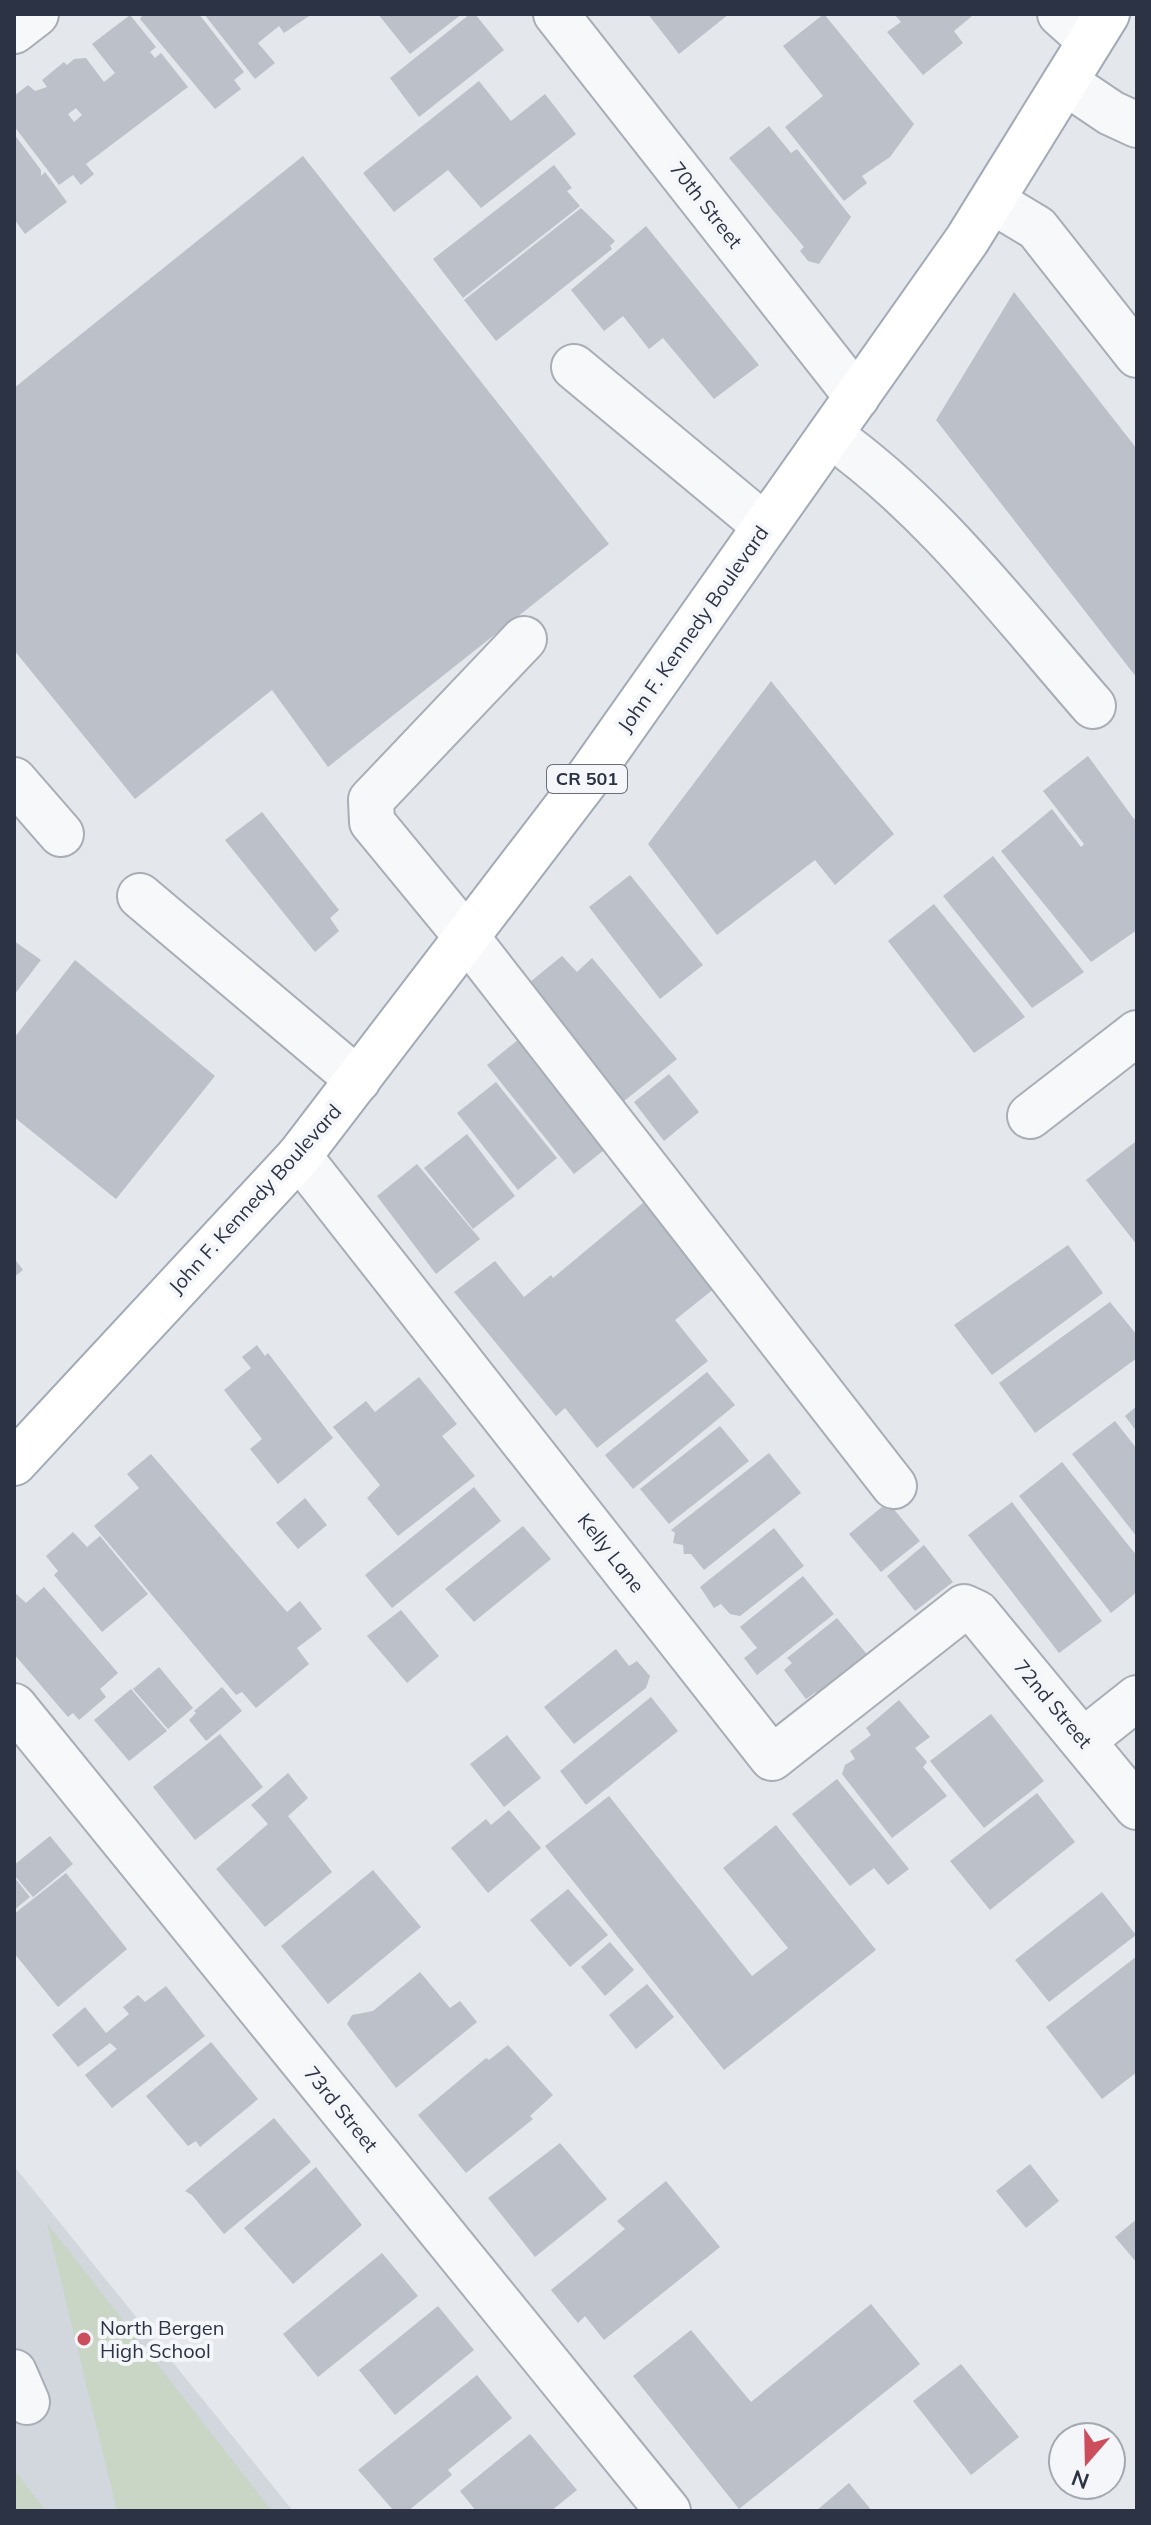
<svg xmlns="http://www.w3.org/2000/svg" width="1151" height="2525" viewBox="0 0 1151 2525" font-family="Mulish,sans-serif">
	<rect width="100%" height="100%" fill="#e4e7ec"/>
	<path fill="#d2d6dd" d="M14,2166L293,2511H14Z"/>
	<g fill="#c9d5c5">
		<path d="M47,2223L272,2511H117Z"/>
		<path d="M14,2470L46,2511H14Z"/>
	</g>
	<g fill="#bbc0c9" fill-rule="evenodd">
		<path d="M143,14H199L244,72L234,80L241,89L215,109L140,19Z"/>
		<path d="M204,14H312L284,33L279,26L258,43L275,63L255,79Z"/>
		<path d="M378,14H462L410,54Z"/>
		<path d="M470,14H475L504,50L419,117L390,78Z"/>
		<path d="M648,14H729L679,54Z"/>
		<path d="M824,14L914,124L890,157L862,176L867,183L844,201L785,127L823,96L783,46Z"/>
		<path d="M894,14H970L972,16L954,31L963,43L923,75L887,32L901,22Z"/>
		<path d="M130,15L156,47L150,52L155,58L161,53L188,87L86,164L94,174L81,185L73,175L59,185L14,126V96L28,85L35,91L47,87L42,80L64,62L67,65L74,59L86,58L104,82L115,73L92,44ZM76,108L82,115L74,122L68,114Z"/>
		<path d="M479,81L511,121L545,94L576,134L481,208L448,170L394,212L363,173Z"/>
		<path d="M769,126L791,153L797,149L851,217L819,264L808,261L800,251L804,247L729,158Z"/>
		<path d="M14,134L41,170V176L45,172L67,202L25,234L14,219Z"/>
		<path d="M303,156L609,544L328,767L272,690L135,799L14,650V388Z"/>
		<path d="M554,165L572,188L567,191L580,206L463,298L433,259Z"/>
		<path d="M581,208L615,241L610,246L612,249L496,341L464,300Z"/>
		<path d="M646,226L759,365L714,399L663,338L649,349L623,316L604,331L571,290Z"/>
		<path d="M1014,292L1137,449V678L936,420Z"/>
		<path d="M771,681L894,834L835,885L815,860L717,935L648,844Z"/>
		<path d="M1088,756L1134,819L1137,817V930L1091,962L1001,851L1052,809L1081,847L1084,844L1043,791Z"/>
		<path d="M262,812L339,910L330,918L339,931L315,952L225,840Z"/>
		<path d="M993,856L1084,972L1032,1008L943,896Z"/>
		<path d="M630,875L703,965L660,999L589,907Z"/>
		<path d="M934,904L1025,1017L974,1053L888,941Z"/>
		<path d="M14,941L41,960L14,995Z"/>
		<path d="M562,956L577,972L592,958L677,1059L624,1101L584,1051L576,1050L562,1031L564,1025L530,982Z"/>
		<path d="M75,960L215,1076L116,1199L14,1117V1038Z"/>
		<path d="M524,1035L613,1143L574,1174L487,1065Z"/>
		<path d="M669,1074L699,1112L664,1141L634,1102Z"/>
		<path d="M496,1082L557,1158L518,1190L457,1113Z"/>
		<path d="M467,1134L515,1196L473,1229L424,1168Z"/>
		<path d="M1135,1142L1137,1145V1245L1086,1180Z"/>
		<path d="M417,1164L480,1239L436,1274L377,1196Z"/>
		<path d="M650,1197L720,1284L675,1320L708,1361L597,1448L565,1408L556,1416L454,1292L495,1261L524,1297L551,1275L553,1278Z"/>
		<path d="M1068,1245L1103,1293L992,1375L954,1325Z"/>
		<path d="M14,1258L23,1270L14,1277Z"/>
		<path d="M1110,1302L1137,1335V1358L1035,1433L999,1383Z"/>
		<path d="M257,1345L265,1356L268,1353L333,1438L278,1484L250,1449L262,1439L224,1390L251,1368L242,1357Z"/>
		<path d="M707,1372L735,1405L633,1489L605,1455Z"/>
		<path d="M419,1377L457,1424L442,1436L475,1476L398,1536L367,1498L380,1485L333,1427L366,1401L375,1412Z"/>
		<path d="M1137,1406V1432L1125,1416Z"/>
		<path d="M1115,1421L1137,1449V1537L1072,1454Z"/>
		<path d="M720,1426L749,1461L669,1524L640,1489Z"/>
		<path d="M769,1453L801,1493L704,1570L691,1554H684L683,1545L673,1543L675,1533L671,1530Z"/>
		<path d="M151,1454L287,1612L300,1601L322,1629L297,1648L309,1664L256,1708L242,1692L236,1695L94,1526L139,1488L127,1474Z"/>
		<path d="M1062,1462L1137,1556V1592L1111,1613L1019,1496Z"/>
		<path d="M474,1487L501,1521L392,1608L365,1575Z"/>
		<path d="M305,1498L327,1525L298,1549L276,1523Z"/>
		<path d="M888,1502L920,1541L881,1572L849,1534Z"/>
		<path d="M1012,1502L1102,1621L1059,1653L968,1535Z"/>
		<path d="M523,1526L551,1559L474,1622L445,1589Z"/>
		<path d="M774,1528L804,1566L740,1616L730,1614L721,1604L714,1608L700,1587Z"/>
		<path d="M73,1532L87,1547L100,1536L148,1594L102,1632L54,1575L58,1571L46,1556Z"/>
		<path d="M924,1545L953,1582L915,1611L887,1576Z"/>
		<path d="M803,1576L834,1614L757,1675L744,1658L757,1648L740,1627Z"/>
		<path d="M44,1587L118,1673L100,1689L106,1697L79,1720L73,1713L68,1717L14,1654V1592L26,1603Z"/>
		<path d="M401,1610L439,1656L407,1683L367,1636Z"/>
		<path d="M837,1618L870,1658L821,1698L816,1692L806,1699L784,1670L792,1663L787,1658Z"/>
		<path d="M616,1649L629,1666L637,1661L650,1676L646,1688L574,1744L544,1707Z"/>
		<path d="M159,1667L193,1708L168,1729L133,1689Z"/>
		<path d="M222,1687L242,1711L206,1741L189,1720L196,1713L194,1711Z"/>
		<path d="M131,1689L167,1731L129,1761L94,1720Z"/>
		<path d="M651,1697L678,1731L586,1805L560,1771Z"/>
		<path d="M899,1700L930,1737L915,1748L927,1762L923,1767L947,1796L892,1838L842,1774L845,1765L855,1759L850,1751L871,1735L866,1728Z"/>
		<path d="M991,1714L1044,1781L984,1828L930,1761Z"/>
		<path d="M220,1734L263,1787L195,1840L153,1787Z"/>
		<path d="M507,1735L541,1778L504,1807L470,1764Z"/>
		<path d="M288,1773L308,1798L288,1816L332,1872L265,1927L216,1869L268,1824L251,1805Z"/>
		<path d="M837,1779L909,1869L888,1885L874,1868L850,1886L792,1814Z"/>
		<path d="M1037,1793L1075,1842L990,1910L950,1861Z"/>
		<path d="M609,1796L752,1976L788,1948L723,1868L776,1825L876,1950L724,2070L545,1846Z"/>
		<path d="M509,1810L541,1848L488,1893L451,1848L486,1819L491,1825Z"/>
		<path d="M50,1836L73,1864L33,1897L14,1875V1865Z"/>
		<path d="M373,1870L421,1927L328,2004L281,1946Z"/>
		<path d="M66,1873L127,1949L58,2007L14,1953V1914Z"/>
		<path d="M14,1877L30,1897L14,1910Z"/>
		<path d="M568,1889L608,1935L570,1967L530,1920Z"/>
		<path d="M1102,1892L1136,1935L1049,2002L1015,1960Z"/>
		<path d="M610,1942L634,1970L605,1996L581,1967Z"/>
		<path d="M1137,1956V2072L1102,2099L1046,2027Z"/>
		<path d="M420,1972L450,2008L460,2001L477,2022L396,2088L347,2024L352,2015L373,2011Z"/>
		<path d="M647,1984L674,2017L636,2049L609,2015Z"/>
		<path d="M166,1986L205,2036L112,2108L85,2075L117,2049L110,2043L78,2067L52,2035L85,2007L106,2033L129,2014L123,2007L138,1995L145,2002Z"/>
		<path d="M211,2042L258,2099L200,2147L196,2141L188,2146L146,2096Z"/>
		<path d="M508,2045L553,2095L530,2116L533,2119L466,2173L418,2115L486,2058L489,2060Z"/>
		<path d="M274,2118L311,2162L224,2234L192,2195L185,2191Z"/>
		<path d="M560,2143L607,2199L535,2257L488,2198Z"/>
		<path d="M1030,2164L1059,2201L1026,2228L996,2191Z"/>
		<path d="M316,2167L362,2225L293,2284L244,2228Z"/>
		<path d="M666,2181L720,2247L604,2340L585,2316L578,2323L551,2290L625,2229L617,2221Z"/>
		<path d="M1137,2219V2263L1115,2237Z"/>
		<path d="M382,2253L418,2296L318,2377L283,2334Z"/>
		<path d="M871,2304L920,2364L739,2509L633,2376L691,2330L751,2402Z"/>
		<path d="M438,2306L474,2350L395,2415L359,2370Z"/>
		<path d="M961,2364L1019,2437L971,2475L913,2401Z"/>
		<path d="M477,2375L512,2418L448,2470L452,2475L408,2511H394L358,2470Z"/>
		<path d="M530,2434L577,2490L551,2511H476L460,2491Z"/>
		<path d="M849,2483L872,2511H816Z"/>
	</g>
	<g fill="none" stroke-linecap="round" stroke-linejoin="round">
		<g stroke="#a9adb6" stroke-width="48">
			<g id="minor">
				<path d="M556,14L857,397"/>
				<path d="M1060,14L1090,41"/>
				<path d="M14,31L36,14"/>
				<path d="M1065,82L1111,113L1137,125"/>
				<path d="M992,201L1037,228L1137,355"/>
				<path d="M574,367L765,526"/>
				<path d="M830,435C933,508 1010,611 1093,706"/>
				<path d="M524,639L371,800L372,822L465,935L894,1486"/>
				<path d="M14,780L61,834"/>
				<path d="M140,896L358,1080"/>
				<path d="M1030,1116L1137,1033"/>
				<path d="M299,1156L772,1758L964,1607L977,1613L1137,1807"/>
				<path d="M14,1706L668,2511"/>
				<path d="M1084,1740L1137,1698"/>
				<path d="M14,2372L27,2402"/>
			</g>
		</g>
		<g stroke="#a3aab7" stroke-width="48">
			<path id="major" d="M14,1463L299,1156L585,782L967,240L1107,14"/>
		</g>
		<use href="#minor" stroke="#f7f8fa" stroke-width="44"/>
		<use href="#major" stroke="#fff" stroke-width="44"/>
	</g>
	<circle fill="#cc4d5b" stroke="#f4f6f9" stroke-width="3" cx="84" cy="2339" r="8"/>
	<g text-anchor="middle" stroke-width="8" stroke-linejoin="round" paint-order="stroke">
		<rect fill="#f4f6f9" stroke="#686e7a" stroke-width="2" x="547" y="765" width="80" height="28" rx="6"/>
		<g font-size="18" font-weight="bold" fill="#2c3344">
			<text x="587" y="785">CR 501</text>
		</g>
		<g font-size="20" fill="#2c3344" stroke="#f4f6f9">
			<text transform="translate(706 205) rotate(52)" y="7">70th Street</text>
			<text transform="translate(693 629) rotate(-55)" y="7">John F. Kennedy Boulevard</text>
			<text transform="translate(255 1199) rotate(-48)" y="7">John F. Kennedy Boulevard</text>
			<text transform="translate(611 1553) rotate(52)" y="7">Kelly Lane</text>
			<text transform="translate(1053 1704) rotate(50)" y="7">72nd Street</text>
			<text transform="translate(341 2109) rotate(51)" y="7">73rd Street</text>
		</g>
		<g font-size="20" fill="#2c3344" stroke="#f4f6f9" text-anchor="start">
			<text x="100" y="2335">North Bergen<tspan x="100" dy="23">High School</tspan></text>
		</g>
	</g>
	<rect width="1151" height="2525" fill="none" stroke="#2c3344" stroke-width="32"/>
	<g transform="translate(1087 2461) rotate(200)"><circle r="38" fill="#f4f6f9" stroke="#a4a8b1" stroke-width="2"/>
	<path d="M0-6L14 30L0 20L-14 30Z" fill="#cc4d5b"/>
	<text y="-12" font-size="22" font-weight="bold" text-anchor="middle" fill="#2c3344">N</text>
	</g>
</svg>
